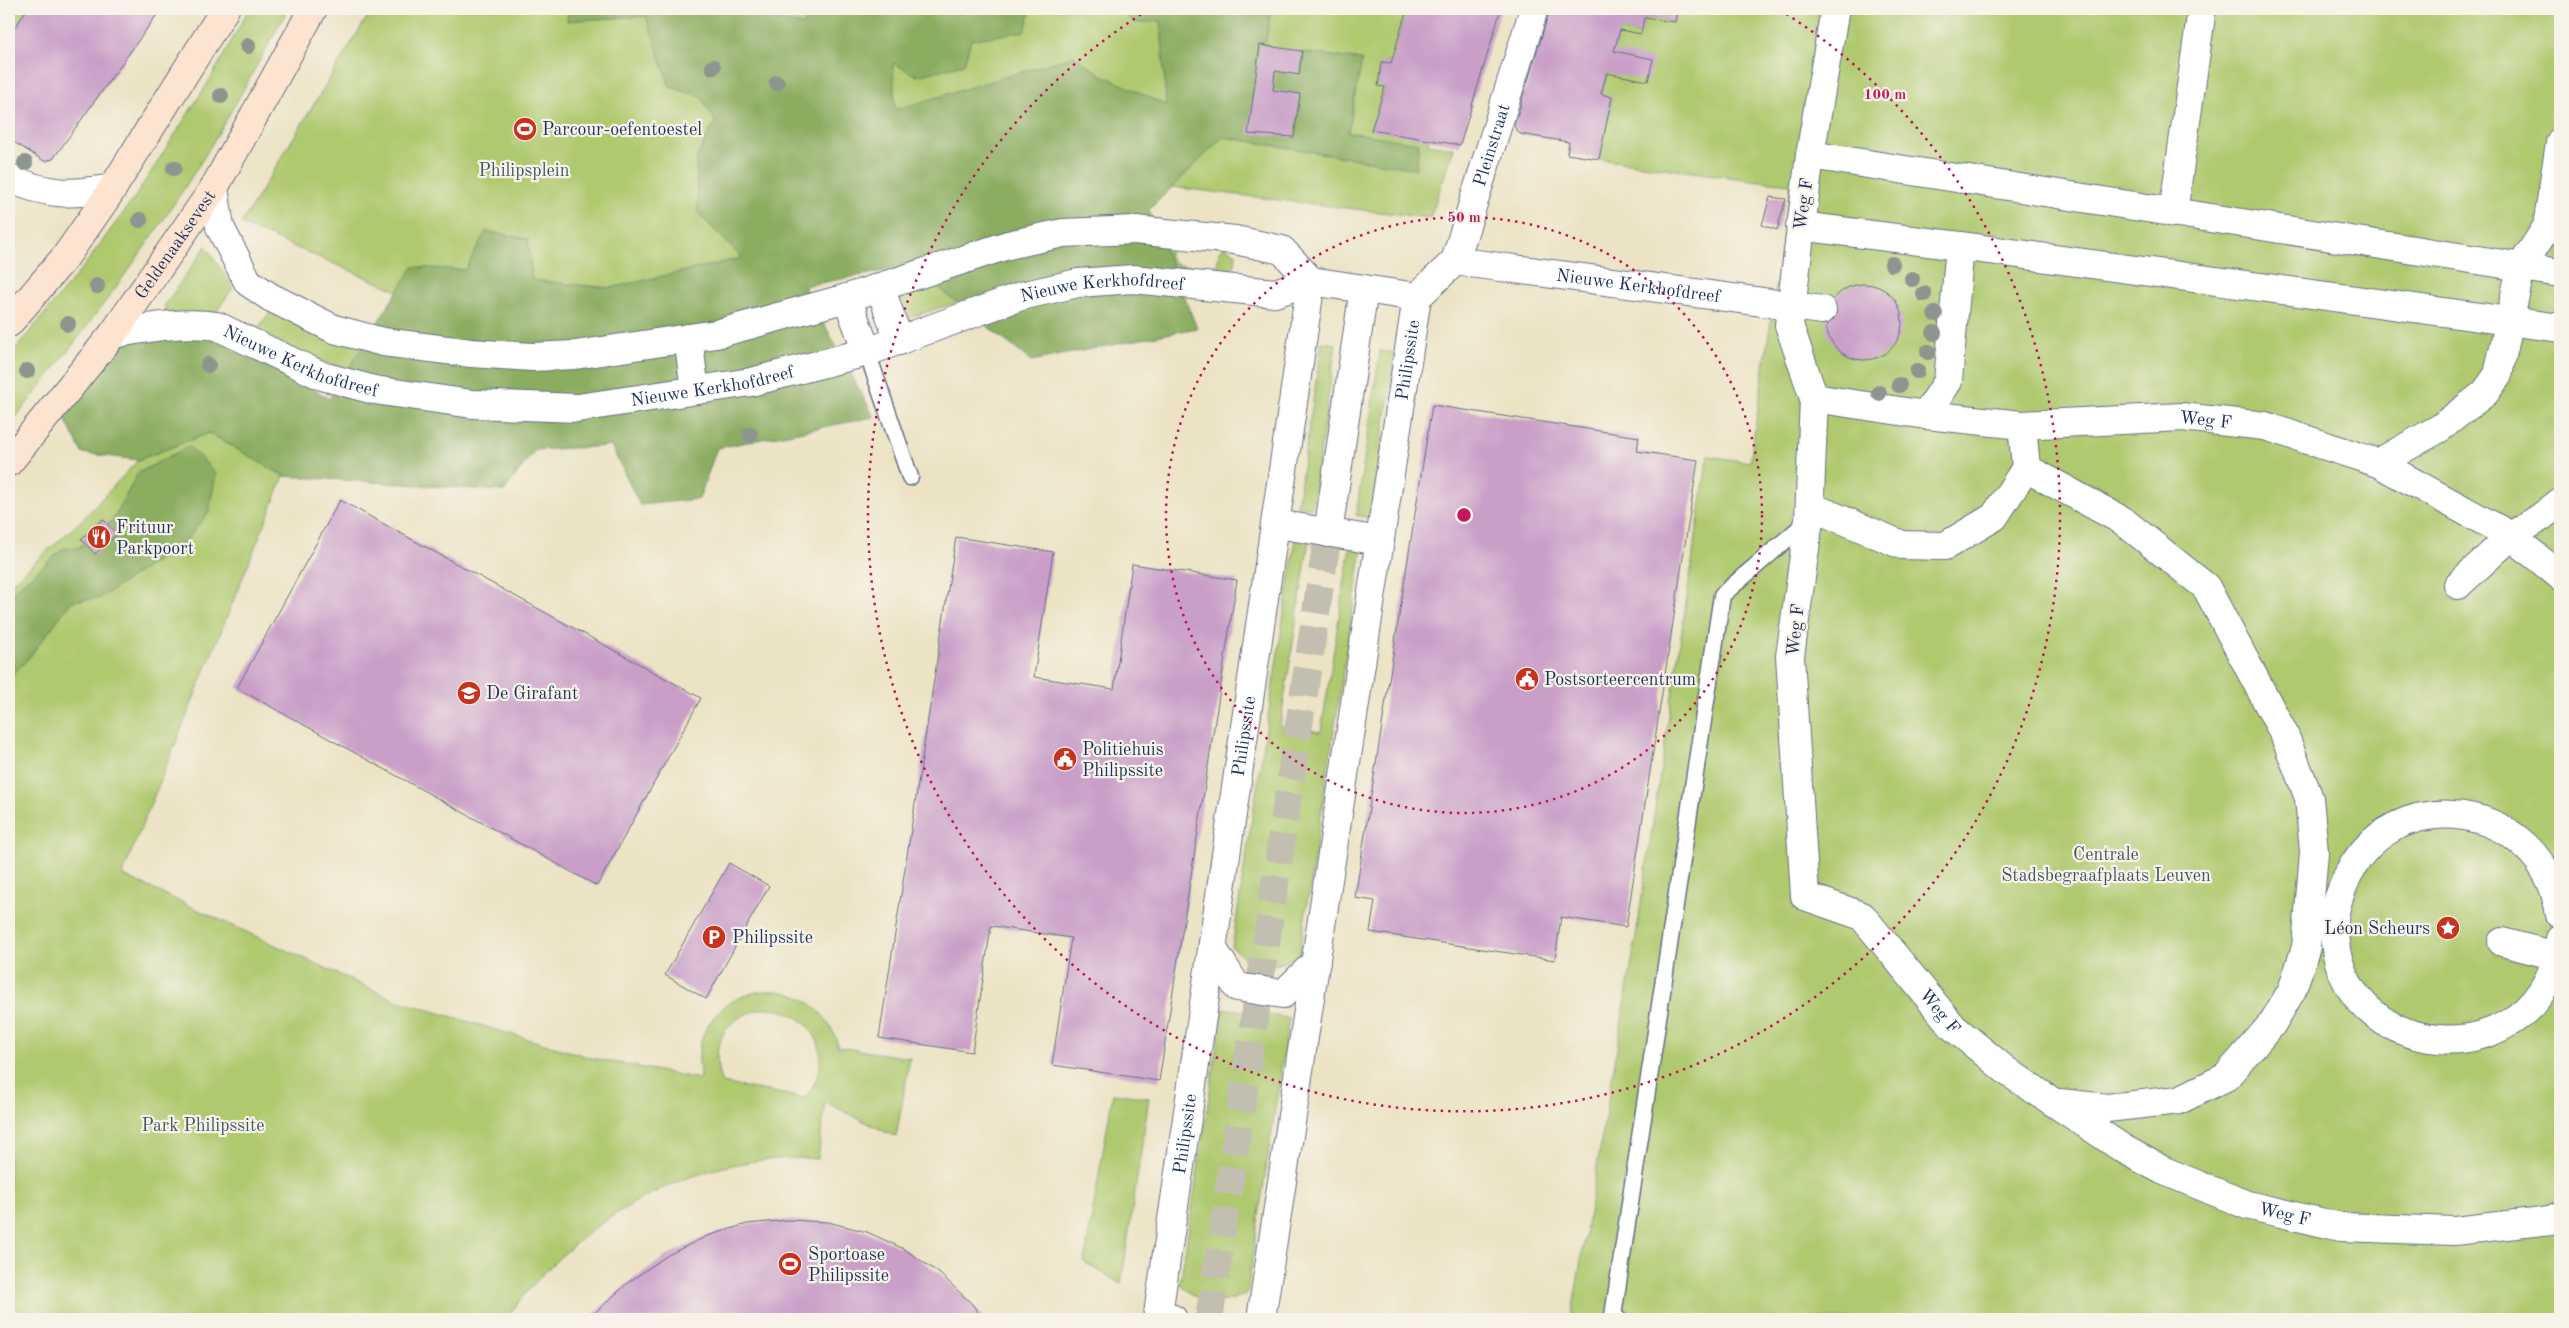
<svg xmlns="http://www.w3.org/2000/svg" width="2569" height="1328" viewBox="0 0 2569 1328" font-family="'Old Standard TT',serif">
	<rect width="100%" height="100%" fill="#f7f3e8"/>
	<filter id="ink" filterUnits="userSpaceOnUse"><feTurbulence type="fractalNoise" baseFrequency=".02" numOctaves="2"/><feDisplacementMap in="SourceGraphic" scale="10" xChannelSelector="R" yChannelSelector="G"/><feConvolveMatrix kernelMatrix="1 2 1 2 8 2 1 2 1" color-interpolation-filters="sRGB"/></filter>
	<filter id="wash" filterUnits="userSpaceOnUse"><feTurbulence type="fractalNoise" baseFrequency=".0096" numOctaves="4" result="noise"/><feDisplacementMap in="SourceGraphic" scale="20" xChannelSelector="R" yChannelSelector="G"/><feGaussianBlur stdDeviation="1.12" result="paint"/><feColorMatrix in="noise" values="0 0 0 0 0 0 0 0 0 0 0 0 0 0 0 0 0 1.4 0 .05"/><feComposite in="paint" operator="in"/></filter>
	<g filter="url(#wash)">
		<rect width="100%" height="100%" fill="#ece3c4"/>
		<g fill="#afc96e" stroke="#657c66" fill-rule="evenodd">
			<path d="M9,9H27L15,28L11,25L9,29Z"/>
			<path d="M249,9H288C261,58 234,108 204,157C146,251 78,340 9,426V357L84,266L135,197L211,78Z"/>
			<path d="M372,9H1407L1391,63H1381L1378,85L1385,87L1371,129L1428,139V144L1454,148L1430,218L1163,186L510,339L241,224Z"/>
			<path d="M1677,9H2560V1319H1571L1634,949L1708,456L1750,462L1791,184L1750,180L1599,159L1612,98L1601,94L1620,30L1640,34L1644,18L1675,22Z"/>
			<path d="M1170,242L1169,256L1176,265L1217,268L1219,253L1224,246L1236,254L1235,265L1225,272L1150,266L979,295L908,318L900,302L901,294L941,280Z"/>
			<path d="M206,246L233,288L214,315L165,314V305Z"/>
			<path d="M273,309L365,345L368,374L316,360L255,331Z"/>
			<path d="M1322,342L1336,344L1312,508L1297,506Z"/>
			<path d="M1380,351L1395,353L1371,518L1356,515Z"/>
			<path d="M209,433L284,476L122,875L395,1000L592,1058L700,1079C700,1066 697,1054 701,1041C717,989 788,972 823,1016C830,1025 836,1035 838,1047L910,1058L896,1137L825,1102L818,1159C695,1150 576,1220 506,1319H9V585L81,521L138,460ZM769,1008C819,1015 836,1059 805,1098L722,1083C706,1043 729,1012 769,1008Z"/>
			<path d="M1296,537L1309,540L1280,726L1321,732L1350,547L1362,549L1299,956C1268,969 1257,972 1232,947Z"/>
			<path d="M1223,1008L1289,1018L1247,1293C1221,1307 1201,1305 1180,1284Z"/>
			<path d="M1113,1093L1149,1098L1121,1284L1084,1262Z"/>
		</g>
		<g fill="#8bad61" stroke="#536e60">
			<path d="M568,9H762L763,17L803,25L815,9H957V14L977,9H1031L1025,31L971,40L964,64L917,76L893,63L895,110L1074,56L1100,74L1166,105L1161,21L1136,23L1123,13V9H1271L1265,47L1362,60L1348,132L1419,143L1416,169L1223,137L1149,210L1197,328L1031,361L911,266L804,286L874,417L717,448L699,499L640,505L611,446L535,450L504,491L284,476L209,433L138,460L82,453L57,403L113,334L217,326L329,399L413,267L465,270L486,231L528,239L532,280L610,288L742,258L698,213L696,159L715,121L701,97L670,87L646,16L567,21Z"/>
			<path d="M189,446L216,473L209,512L185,542L100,598L72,601L28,659L9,678V595L64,548H78L113,520L138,473Z"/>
		</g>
		<g id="blocks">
			<g fill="#c99fc8">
				<path d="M27,9H161L53,159L44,161L9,139V29L11,25L15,28Z"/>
				<path d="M1407,9H1501L1460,145L1371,130L1385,87L1378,86L1381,62L1391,63Z"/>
				<path d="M1550,9H1677L1675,22L1644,18L1641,34L1620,30L1614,51L1653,59L1648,81L1607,73L1601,94L1612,97L1599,159L1567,154L1569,142L1520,134L1514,126Z"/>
				<path d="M1260,45L1302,51L1299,75L1275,71L1273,90L1300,94L1294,137L1248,134Z"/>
				<path d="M1770,197L1786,199L1777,230L1762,225Z"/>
				<circle cx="1864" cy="322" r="38"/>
				<path d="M1432,405L1639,437L1637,451L1698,460L1626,927L1561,917L1555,960L1370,932L1375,901L1355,898Z"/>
				<path d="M340,500L701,698L597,886L237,688Z"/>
				<path d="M103,519L117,534L95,554L81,539Z"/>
				<path d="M956,537L1053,552L1034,677L1114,689L1132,564L1237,580L1159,1081L1052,1065L1071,938L991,926L972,1052L879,1038Z"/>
				<path d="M729,863L769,886L706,999L665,975Z"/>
				<path d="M788,1220L828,1222L867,1232L904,1249L939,1273L971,1303L984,1319H588L630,1281L668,1255L707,1236L747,1224Z"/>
			</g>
		</g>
	</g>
	<g filter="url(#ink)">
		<use href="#blocks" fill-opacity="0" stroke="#646e82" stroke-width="1"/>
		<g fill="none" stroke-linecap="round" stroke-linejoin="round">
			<path stroke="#c2bfb0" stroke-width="28" stroke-dasharray="28 14" stroke-linecap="butt" d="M1209,1319L1328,533"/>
			<g stroke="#646e82" stroke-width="19">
				<g id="lane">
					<path d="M867,352L910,477"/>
					<path d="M1618,1319L1613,1316L1722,595L1809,520"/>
				</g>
			</g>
			<g stroke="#646e82" stroke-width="30">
				<g id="street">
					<path id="s1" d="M1835,9L1810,155L1789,325L1814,398L1809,520L1790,656L1805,896L1862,916L1953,1027L2008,1072L2122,1148L2162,1170L2247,1205L2341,1227L2454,1231L2551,1220L2560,1216"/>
					<path d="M1810,155L2560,273"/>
					<path d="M9,178C48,196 71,195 113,188"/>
					<path d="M214,188L220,227L248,282L270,297L334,329L383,342L471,353L532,357L575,355L716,334L847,298L1008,245L1063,233L1135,230L1235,240L1282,250L1311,281"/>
					<path d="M2173,213L2202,9"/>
					<path d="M1800,226L1960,246L2560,328"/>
					<path id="s2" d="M1455,261L1822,310"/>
					<path d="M880,287L899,341"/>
					<path id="s3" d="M1417,297L1455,261L1534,9"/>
					<path d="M847,298L867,352"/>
					<path id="s4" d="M113,334C147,328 182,321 217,326L322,376L374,390L472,404L578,408L751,382L867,352L1021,296L1078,283L1133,279L1275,293L1311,281L1417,297"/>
					<path d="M688,338L695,390"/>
					<path id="s5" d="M1814,398L1926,415L2022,425L2182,417L2265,426L2378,463L2511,536L2560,576"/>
					<path d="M1926,415L1948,381L1960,246"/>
					<path d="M2022,425L2026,468L2123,521L2206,587L2284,734L2309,798L2314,852L2306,947L2292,990L2272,1024L2226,1077L2179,1100L2107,1108L2060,1103"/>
					<path d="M2378,463L2440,428L2485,393L2498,375L2521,267L2547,227L2560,143"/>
					<path d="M1810,506L1902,545L1945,546L1994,517L2026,468"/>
					<path d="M1277,524L1380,541"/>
					<path d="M1328,533L1364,289"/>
					<path d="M2458,585L2511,536L2541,517L2560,502"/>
					<path d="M2560,915C2545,801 2388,775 2344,884C2338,898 2333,912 2334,928C2336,1067 2542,1082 2560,939"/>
					<path d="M2502,942L2560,957"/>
					<path d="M1213,949L1237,987L1283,994L1316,962"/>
					<path id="s6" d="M1173,1319L1158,1314L1311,281"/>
					<path id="s7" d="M1261,1319L1417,297"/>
				</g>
			</g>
			<g stroke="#646e82" stroke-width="30">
				<g id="secondary">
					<path d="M9,323L66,256L107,197L225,9"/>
					<path id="s8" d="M9,462L113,334L214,188L313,9"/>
				</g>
			</g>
			<use href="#lane" stroke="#fff" stroke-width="16"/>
			<use href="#street" stroke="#fff" stroke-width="28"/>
			<use href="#secondary" stroke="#fde4d1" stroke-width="28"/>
		</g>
		<g fill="#8d958e">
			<circle cx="248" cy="46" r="8"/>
			<circle cx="713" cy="67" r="8"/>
			<circle cx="777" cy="83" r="8"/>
			<circle cx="221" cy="96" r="8"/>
			<circle cx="25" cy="163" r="8"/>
			<circle cx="174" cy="168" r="8"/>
			<circle cx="140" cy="220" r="8"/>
			<circle cx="1892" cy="264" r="8"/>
			<circle cx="1912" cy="279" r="8"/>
			<circle cx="97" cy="286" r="8"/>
			<circle cx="1924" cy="294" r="8"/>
			<circle cx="1935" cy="314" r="8"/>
			<circle cx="68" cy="324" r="8"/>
			<circle cx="1934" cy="333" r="8"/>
			<circle cx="1928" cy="352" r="8"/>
			<circle cx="208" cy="365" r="8"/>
			<circle cx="27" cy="371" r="8"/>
			<circle cx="1917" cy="371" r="8"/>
			<circle cx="1899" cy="385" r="8"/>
			<circle cx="1879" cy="393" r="8"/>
			<circle cx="750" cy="435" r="8"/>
		</g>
	</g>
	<g fill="none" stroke="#c2185b" stroke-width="2.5" stroke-dasharray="2.5 5">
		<circle cx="1464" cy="515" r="298"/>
		<path d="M1780 10A596 596 0 1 1 1148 10"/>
	</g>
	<defs>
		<g id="stadium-disc" transform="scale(1.25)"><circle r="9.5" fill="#c8321e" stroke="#f7f3e8"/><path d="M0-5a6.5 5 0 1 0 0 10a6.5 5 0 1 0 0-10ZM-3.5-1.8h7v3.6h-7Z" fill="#fff"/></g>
		<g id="restaurant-disc" transform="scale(1.25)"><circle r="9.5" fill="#c8321e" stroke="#f7f3e8"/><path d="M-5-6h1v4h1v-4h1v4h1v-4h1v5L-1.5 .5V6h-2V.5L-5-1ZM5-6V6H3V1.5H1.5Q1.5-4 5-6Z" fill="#fff"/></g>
		<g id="civic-disc" transform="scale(1.25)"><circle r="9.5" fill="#c8321e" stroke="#f7f3e8"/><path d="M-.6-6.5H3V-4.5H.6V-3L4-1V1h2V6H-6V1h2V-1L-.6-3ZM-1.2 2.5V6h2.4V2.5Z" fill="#fff"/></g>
		<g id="school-disc" transform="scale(1.25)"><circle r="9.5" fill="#c8321e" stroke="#f7f3e8"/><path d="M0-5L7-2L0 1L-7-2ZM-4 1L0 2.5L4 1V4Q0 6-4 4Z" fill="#fff"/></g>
		<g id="sight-disc" transform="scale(1.25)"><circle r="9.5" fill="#c8321e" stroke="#f7f3e8"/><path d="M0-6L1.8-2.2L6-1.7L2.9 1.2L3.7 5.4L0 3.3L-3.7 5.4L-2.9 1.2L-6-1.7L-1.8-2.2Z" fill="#fff"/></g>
		<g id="parking-disc" transform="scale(1.25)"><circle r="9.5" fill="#c8321e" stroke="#f7f3e8"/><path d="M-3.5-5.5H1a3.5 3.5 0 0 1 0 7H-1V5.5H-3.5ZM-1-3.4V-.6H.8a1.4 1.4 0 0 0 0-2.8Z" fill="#fff"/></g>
	</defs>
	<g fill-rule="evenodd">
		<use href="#stadium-disc" x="525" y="129"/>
		<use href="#restaurant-disc" x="99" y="537"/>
		<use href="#civic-disc" x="1527" y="679"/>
		<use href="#school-disc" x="469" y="693"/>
		<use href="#civic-disc" x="1065" y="759"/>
		<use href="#sight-disc" x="2448" y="928"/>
		<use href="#parking-disc" x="714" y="937"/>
		<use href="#stadium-disc" x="790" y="1264"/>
	</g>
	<g text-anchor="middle" stroke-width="4.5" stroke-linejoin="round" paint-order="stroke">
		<g font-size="18" fill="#1b2f5e" stroke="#f7f3e8" text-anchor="start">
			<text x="542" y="135">Parcour-oefentoestel</text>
			<text x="116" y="533">Frituur<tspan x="116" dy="21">Parkpoort</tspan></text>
			<text x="1544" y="685">Postsorteercentrum</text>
			<text x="486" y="699">De Girafant</text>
			<text x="1082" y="755">Politiehuis<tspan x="1082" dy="21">Philipssite</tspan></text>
			<text x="2430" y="934" text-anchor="end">Léon Scheurs</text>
			<text x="732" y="943">Philipssite</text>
			<text x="808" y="1260">Sportoase<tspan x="808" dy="21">Philipssite</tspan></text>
		</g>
		<g font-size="18" fill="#1b2f5e" stroke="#f7f3e8">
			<text dy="6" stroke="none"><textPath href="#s3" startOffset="174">Pleinstraat</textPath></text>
			<text transform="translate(1803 204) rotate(-82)" y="6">Weg F</text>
			<text dy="6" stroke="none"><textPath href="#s8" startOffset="274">Geldenaaksevest</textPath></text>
			<text dy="6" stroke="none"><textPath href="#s2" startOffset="185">Nieuwe Kerkhofdreef</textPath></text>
			<text dy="6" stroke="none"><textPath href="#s4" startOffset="1021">Nieuwe Kerkhofdreef</textPath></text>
			<text dy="6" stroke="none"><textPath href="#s4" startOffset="196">Nieuwe Kerkhofdreef</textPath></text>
			<text dy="6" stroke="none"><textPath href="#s7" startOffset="970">Philipssite</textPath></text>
			<text dy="6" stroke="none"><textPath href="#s4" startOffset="616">Nieuwe Kerkhofdreef</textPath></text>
			<text dy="6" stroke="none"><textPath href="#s5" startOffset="394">Weg F</textPath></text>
			<text transform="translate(1795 630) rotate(-84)" y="6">Weg F</text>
			<text dy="6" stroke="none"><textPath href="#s6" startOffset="600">Philipssite</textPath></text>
			<text dy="6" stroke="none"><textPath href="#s1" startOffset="1080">Weg F</textPath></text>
			<text dy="6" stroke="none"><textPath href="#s6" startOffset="198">Philipssite</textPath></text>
			<text dy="6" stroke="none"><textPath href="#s1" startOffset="1485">Weg F</textPath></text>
		</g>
		<g font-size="18" fill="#405662" stroke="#f7f3e8">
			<text x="524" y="176">Philipsplein</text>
			<text x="2106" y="860">Centrale<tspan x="2106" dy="21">Stadsbegraafplaats Leuven</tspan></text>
			<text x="203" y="1131">Park Philipssite</text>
		</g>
	</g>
	<circle cx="1464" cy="515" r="8" fill="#c2185b" stroke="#f7f3e8" stroke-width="2.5"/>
	<g font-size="15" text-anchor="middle" font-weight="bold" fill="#c2185b" stroke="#f7f3e8" stroke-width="4.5" stroke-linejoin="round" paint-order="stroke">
		<text x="1885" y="99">100 m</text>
		<text x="1464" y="222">50 m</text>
	</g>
	<rect width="2569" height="1328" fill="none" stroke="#f7f3e8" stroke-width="30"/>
</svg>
